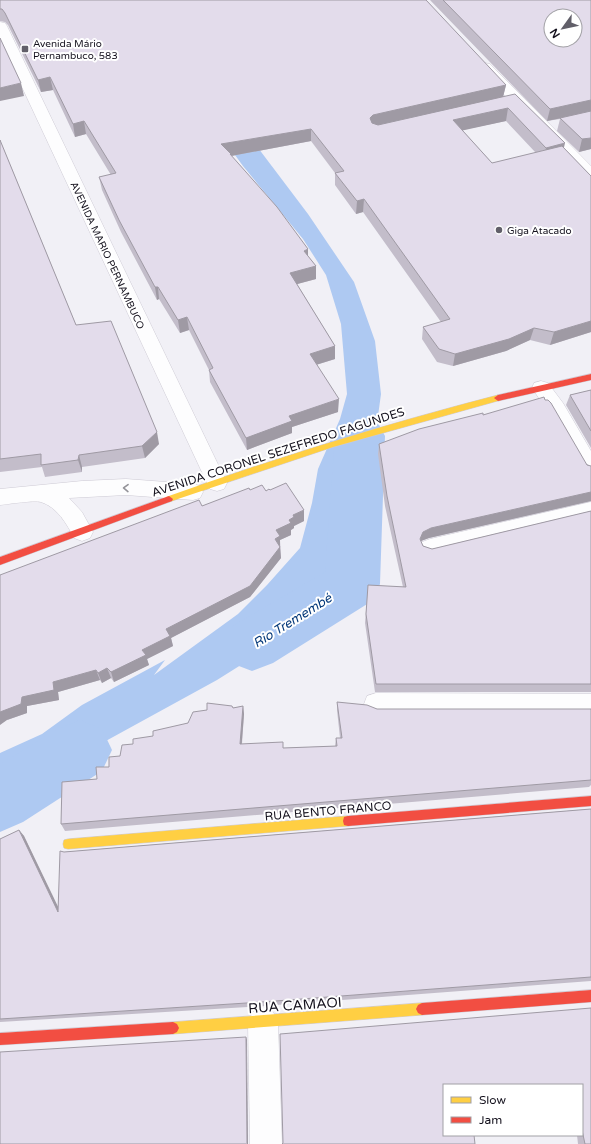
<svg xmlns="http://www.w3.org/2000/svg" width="591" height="1144" viewBox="0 0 591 1144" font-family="'Varela Round',sans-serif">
	<rect width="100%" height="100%" fill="#f1f0f6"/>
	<path fill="#aec9f2" d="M200,71L308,214L354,282L375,341L381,394L375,438L359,503L328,590L313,610L276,643L217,680L0,799V753L42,734L82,705L165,660L154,675L238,614L267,585L300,548L312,503L318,469L340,419L347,394L341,324L326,275L303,239L243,166L195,100Z"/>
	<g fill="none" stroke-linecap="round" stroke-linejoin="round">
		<g fill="#aec9f2" fill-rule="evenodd">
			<path d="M360,417L378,423L385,436L380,584L372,601L273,663L252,671L231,663L222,645L231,627L325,572L335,436L342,423Z"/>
			<path d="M80,720L102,729L112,750L102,771L23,822L0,832V764L58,729Z"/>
		</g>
		<g stroke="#cecbd5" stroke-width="1">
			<g id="street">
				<path d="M0,22L5,23L7,26L227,483L224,489L217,491L210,489L207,483L0,40Z"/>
				<path d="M485,63L490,64L591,166V180L586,178L480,70L478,67L480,64Z"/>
				<path d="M541,381L548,383L563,403L591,451V477L584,474L549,413L532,388L534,383Z"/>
				<path d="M126,479L193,484L200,486L203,492L200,498L193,500L126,495L69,498L82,512L93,532L90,538L82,541L74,538C67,524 57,507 41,502C34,500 9,504 0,505V489L82,481Z"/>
				<path d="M591,502V518L430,557L422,554L419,548L422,542L430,539Z"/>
				<path d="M376,693L591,694V716L376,715L367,712L364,704L367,696Z"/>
				<path d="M263,1007L273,1012L278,1022L282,1144H250L248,1022L253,1012Z"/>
			</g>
		</g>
		<g stroke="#cecbd5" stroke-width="1">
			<g id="slow">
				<path d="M498,395L502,398L501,400L333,447L169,502L165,499L166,497C275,458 386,424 498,395Z"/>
				<path d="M348,816L352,817L353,821L352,825L348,826L68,849L64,848L63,844L64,840L68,839Z"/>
				<path d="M422,1003L426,1005L428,1009L426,1013L422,1015L173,1034L169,1032L167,1028L169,1024L173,1022Z"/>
			</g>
		</g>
		<g stroke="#cecbd5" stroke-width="1">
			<g id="jam">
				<path d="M591,374V380L498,401L494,398L498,395Z"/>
				<path d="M169,496L173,499L172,501L0,565V557Z"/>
				<path d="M591,796V806L348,826L344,825L343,821L344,817L348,816Z"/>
				<path d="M591,990V1002L422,1015L418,1013L416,1009L418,1005L422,1003Z"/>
				<path d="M173,1022L177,1024L179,1028L177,1032L173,1034L0,1045V1033Z"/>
			</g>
		</g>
		<use href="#street" fill="#fdfdfe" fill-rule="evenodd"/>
		<use href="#slow" fill="#ffcf43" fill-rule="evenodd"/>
		<use href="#jam" fill="#f24e42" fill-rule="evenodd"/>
	</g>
	<g fill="#c3bdca" fill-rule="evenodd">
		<path d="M0,0L506,85L503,97L564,148L591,176V332L550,345L530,340L506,351L453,366L437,362L422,339L423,327L441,322L363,212L356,214L335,185V173L311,141L231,156L308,249V256L316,266V279L297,284L335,346V359L316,365L338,412L292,427V433L247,450L210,382L209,370L189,330L180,333L159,299L157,300L121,232L102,190L99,177L111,175L86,134L75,137L53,90L41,92L8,25L5,22L0,21ZM506,121L536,153L492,163L462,130Z"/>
		<path d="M430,0H591V149L579,152L557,131L560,119L547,121Z"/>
		<path d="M0,140L76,325L159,444L145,458L82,467V472L45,477L42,467L0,472Z"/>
		<path d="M591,390V448L566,405L570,395Z"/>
		<path d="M483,415L591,466V501L429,538L421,541L423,546L432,549L591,511V692H375L365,623L368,585L403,587L385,506L378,454L379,444Z"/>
		<path d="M250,490L266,491L304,521L294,526V528L291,530V535L280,540L281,558L250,597L171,638L173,646L147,659L149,665L114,682L111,678L102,683L100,680L58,692L59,700L27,706V713L7,720L202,506Z"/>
		<path d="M337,702L377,709H591V785L589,787L65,831L61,824L97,779L133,744L188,723L233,708L243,706L244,714L242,744L283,748L335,746L336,738H340L337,710Z"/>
		<path d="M591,809V981L263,1006L0,1022V839L19,830L24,836L58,908L64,852Z"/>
		<path d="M591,1008V1144H578L577,1135H582V1085H444L282,1144Z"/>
	</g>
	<g fill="#9f9aa4">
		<path d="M50,77L53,90L41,92L38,80Z"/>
		<path d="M21,83L24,96L0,101V88Z"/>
		<path d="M506,85L503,97L369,131L370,118L373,115Z"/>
		<path d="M591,100V112L547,121L550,109Z"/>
		<path d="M508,108L506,121L451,133L453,120Z"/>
		<path d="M84,121L86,134L75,137L73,124Z"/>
		<path d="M311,129V141L231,156L221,144Z"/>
		<path d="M591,138V149L579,152L582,139Z"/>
		<path d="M565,143L562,156L543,160L546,148Z"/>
		<path d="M364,199L363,212L356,214L357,201Z"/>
		<path d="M308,249V262L304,251Z"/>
		<path d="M316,266V279L290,286V273Z"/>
		<path d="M155,287H158L159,299L157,300Z"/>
		<path d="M187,317L189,330L180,333L178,320Z"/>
		<path d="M591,321V332L550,345L554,332Z"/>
		<path d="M534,328L530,340L506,351L453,366L455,354Z"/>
		<path d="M335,346V359L309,367L310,354Z"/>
		<path d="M339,399L338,412L292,427V433L247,450L246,438L289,416Z"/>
		<path d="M157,432L159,444L145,458L142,446Z"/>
		<path d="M79,455L82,467V472L78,460Z"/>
		<path d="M591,492V501L429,538L421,541L420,539L423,532L431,528Z"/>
		<path d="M304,510V521L294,526V528L291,530V535L280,540V547L275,539L276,530L289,520L293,515Z"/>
		<path d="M280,547L281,558L250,597L171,638L173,646L147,659L149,665L114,682L111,672L142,650L166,629Z"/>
		<path d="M107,668L111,678L102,683L98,673Z"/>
		<path d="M96,670L100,680L58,692L59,700L27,706V713L7,720L0,725V712L22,697L53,682Z"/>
		<path d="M243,706L244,714L241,752L240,744Z"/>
		<path d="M19,830L24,836L63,917L58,912Z"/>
		<path d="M246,1037L247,1040L248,1144L247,1143Z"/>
	</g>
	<g fill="#e3dceb" stroke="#9f9aa4" fill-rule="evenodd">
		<path d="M0,0H426L506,85L373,115L370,118L372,123L378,125L515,94L565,143L546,148L508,108L453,120L492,163L562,146L591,176V321L554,332L534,328L509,339L455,354L439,349L423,327L450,319L364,199L357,201L335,173L344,171L311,129L221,144L231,154H230L277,207L308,249L304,251L316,266L290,273L335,346L310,354L339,399L289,416L292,421L246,438L209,370L213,368L187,317L178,320L158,287H155L119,220L99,177L116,173L84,121L73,124L50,77L38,80L5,13L2,9H0Z"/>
		<path d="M443,0H591V100L550,109ZM551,16H575V40H551Z"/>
		<path d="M0,38L21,83L0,88Z"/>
		<path d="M591,111V138L582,139L560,118Z"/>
		<path d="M0,140L76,325L111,321L157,432L142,446L79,455L78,460L41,465V454L0,459Z"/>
		<path d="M591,390V431L570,395Z"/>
		<path d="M544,397L545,400H548L551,403L587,465L591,466V492L431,528L423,532L420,539L423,546L432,549L591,511V684H376L366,614L368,585L406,587L387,496L379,444L419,429L483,413V415Z"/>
		<path d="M286,483L304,510L293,515L294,517L289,520L291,523L276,530L280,536L275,539L280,547L250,586L166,629L170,636L142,650L146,655L111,672L107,668L98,673L96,670L53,682L54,690L22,697L21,704L0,712V575L199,500L202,506L249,488L250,490L262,485L266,491L269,489L270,490Z"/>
		<path d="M337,702L367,705L377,709H591V780L61,824L62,782L97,779L96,767H109V757L120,756L122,745L133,744V739L153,736V731L188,723L193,712L207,710V703L232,706L233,708L243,706L240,744L283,742V748L337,746L336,738H342Z"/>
		<path d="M591,809V977L262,1002L0,1019V839L19,830L58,912L60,851L64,852Z"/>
		<path d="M591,1008V1144H585L582,1130V1085H444V1135H474L475,1144H282L283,1143L280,1034Z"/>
		<path d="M246,1037L247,1143L248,1144H0V1052Z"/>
	</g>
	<defs><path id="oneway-chevron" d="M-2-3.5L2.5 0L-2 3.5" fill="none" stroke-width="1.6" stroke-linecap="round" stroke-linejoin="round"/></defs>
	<use stroke="#949399" href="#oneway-chevron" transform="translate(126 488) rotate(-179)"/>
	<g fill="#615f69" stroke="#fff" stroke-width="1.5">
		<rect x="21" y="45" width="8" height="8" rx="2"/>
		<circle cx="499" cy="230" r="4"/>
	</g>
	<g text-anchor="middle" stroke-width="4" stroke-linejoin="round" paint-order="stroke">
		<g font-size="10" fill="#14111d" stroke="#fff" text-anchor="start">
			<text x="33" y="47">Avenida Mário<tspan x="33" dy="12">Pernambuco, 583</tspan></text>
			<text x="507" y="234">Giga Atacado</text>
		</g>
		<g font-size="10" fill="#14111d" stroke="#fff">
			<text transform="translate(108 255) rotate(65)" y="4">AVENIDA MARIO PERNAMBUCO</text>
		</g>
		<g font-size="12" fill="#14111d" stroke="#fff">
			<text transform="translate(278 452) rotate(-18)" y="4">AVENIDA CORONEL SEZEFREDO FAGUNDES</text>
			<text transform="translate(328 811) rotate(-5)" y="4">RUA BENTO FRANCO</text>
		</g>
		<g font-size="13" font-style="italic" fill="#05397a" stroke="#fff">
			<text transform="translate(292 620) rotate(-32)" y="5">Rio Tremembé</text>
		</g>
		<g font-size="14" fill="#14111d" stroke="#fff">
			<text transform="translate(295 1005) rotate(-4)" y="5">RUA CAMAOI</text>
		</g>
	</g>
	<rect x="443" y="1084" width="140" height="52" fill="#ffffff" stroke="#a1a0a5"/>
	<rect x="451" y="1097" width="20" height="6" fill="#ffcf43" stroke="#a1a0a5"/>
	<text x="479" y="1104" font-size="12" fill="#14111d">Slow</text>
	<rect x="451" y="1117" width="20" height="6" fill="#f24e42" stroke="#a1a0a5"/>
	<text x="479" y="1124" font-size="12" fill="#14111d">Jam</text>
	<g transform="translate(563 28) rotate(237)"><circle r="19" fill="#ffffff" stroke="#a1a0a5"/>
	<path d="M0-3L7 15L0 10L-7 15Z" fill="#615f69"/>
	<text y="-6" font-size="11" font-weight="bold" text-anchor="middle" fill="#14111d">N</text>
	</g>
</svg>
